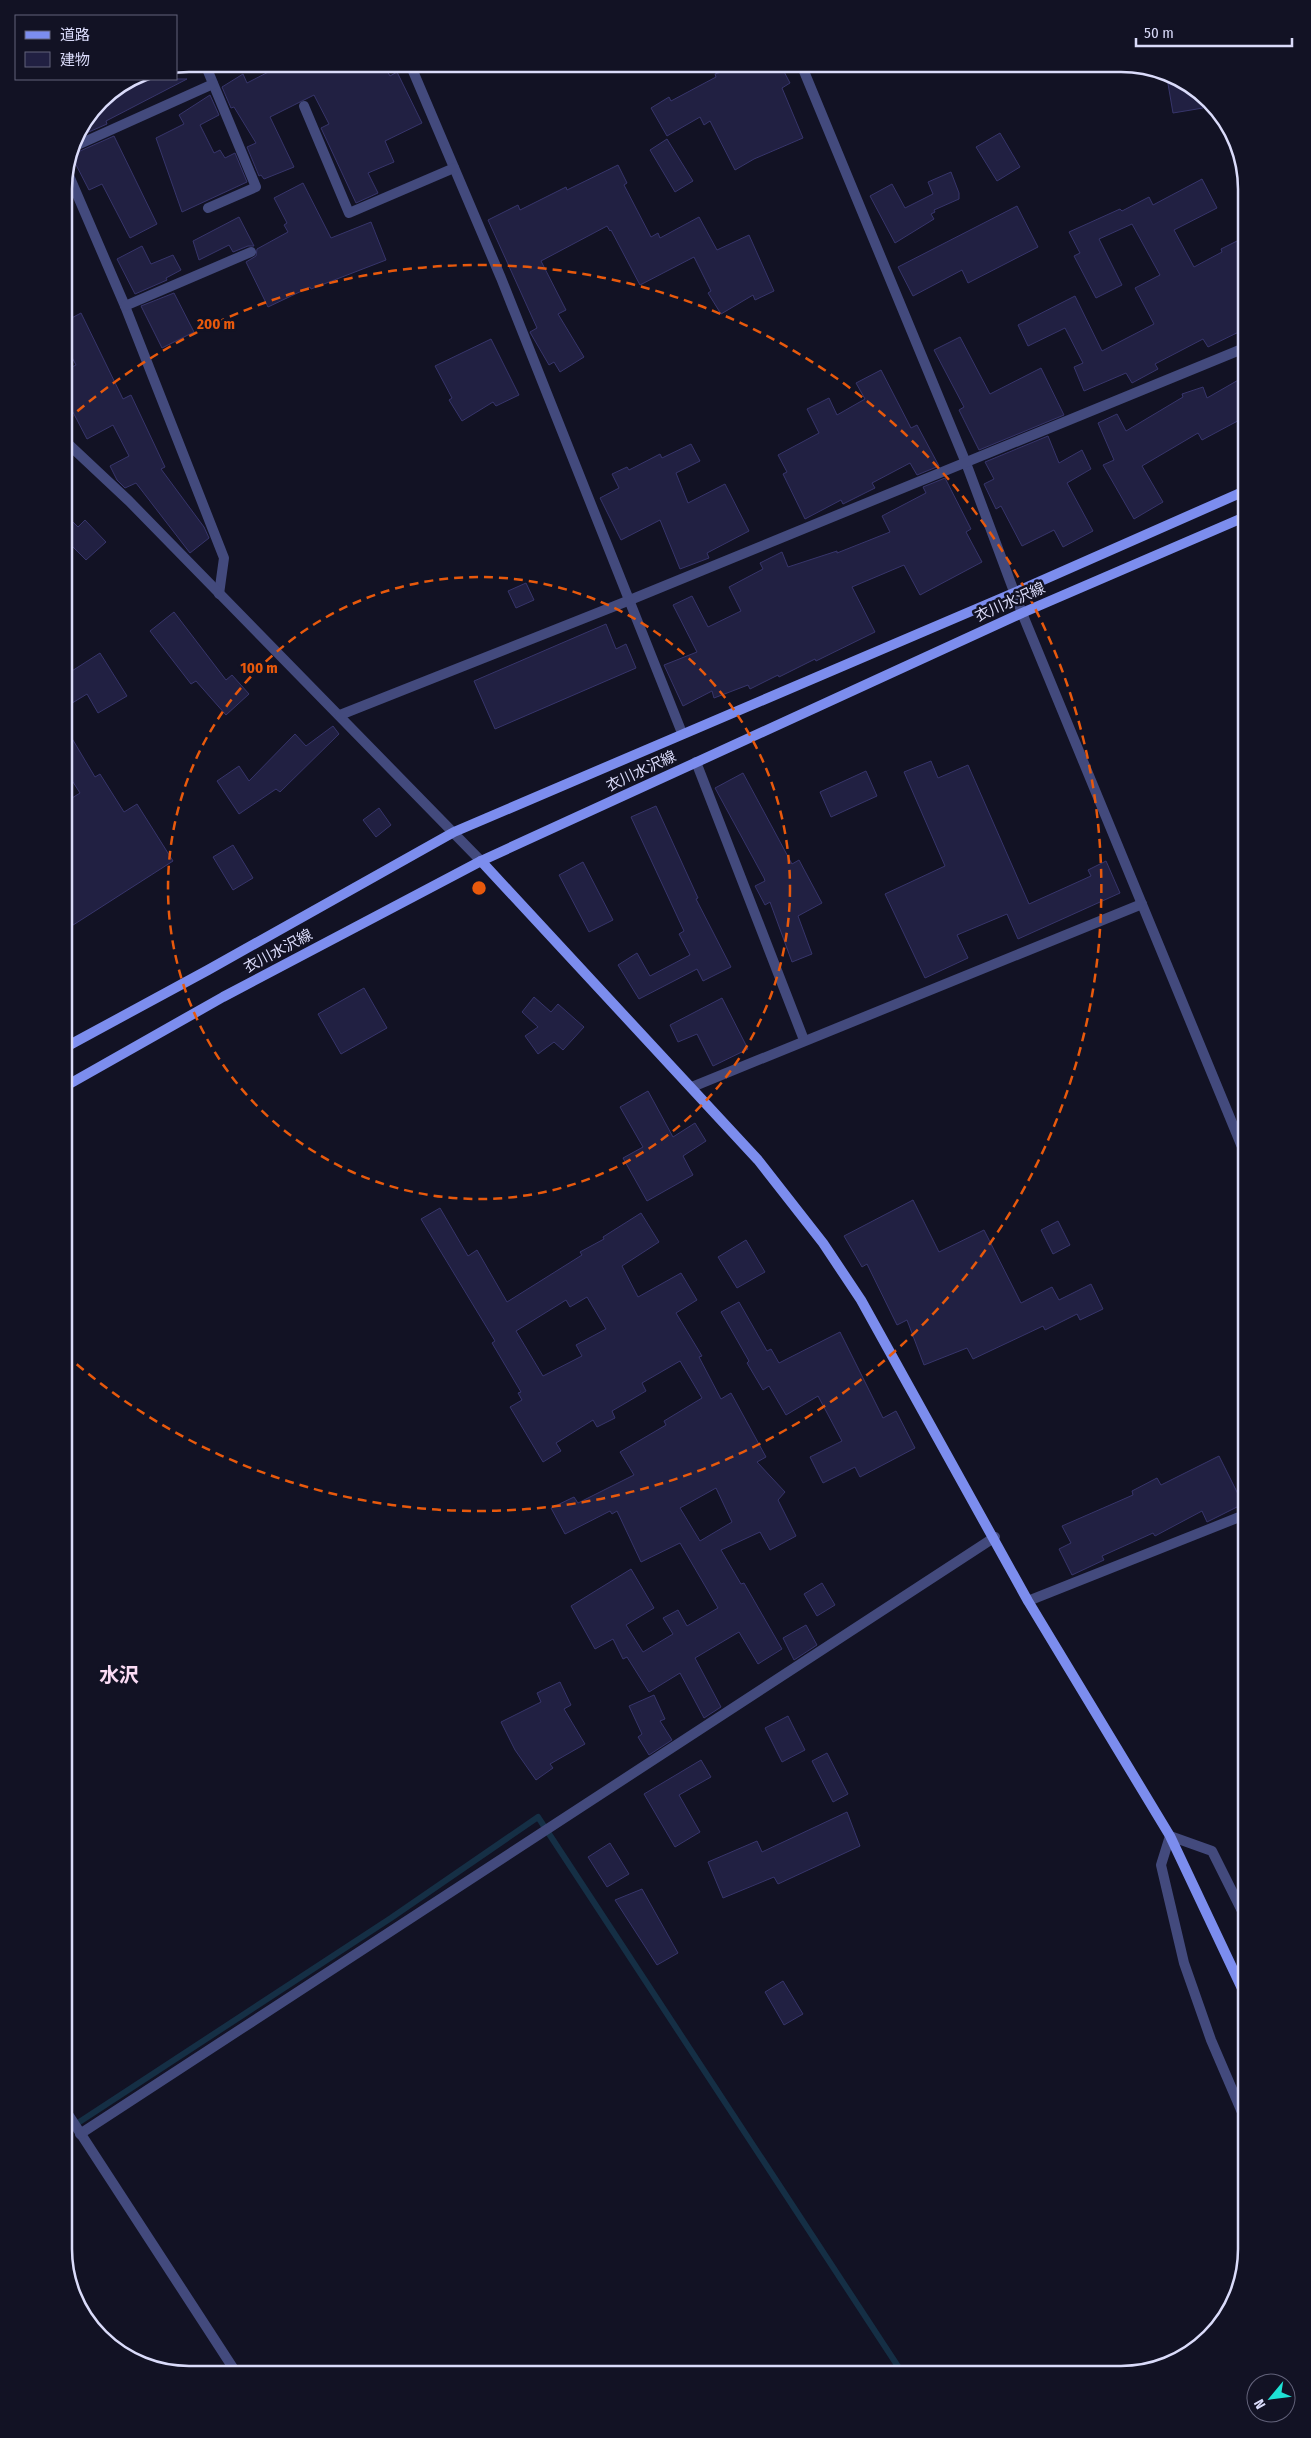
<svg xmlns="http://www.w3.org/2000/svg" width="1311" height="2438" viewBox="0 0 1311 2438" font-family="'Fira Sans Condensed','Noto Sans JP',sans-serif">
	<rect width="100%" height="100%" fill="#121224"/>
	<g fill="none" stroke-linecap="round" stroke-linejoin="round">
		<path stroke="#152f45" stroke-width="6" d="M64,2132L391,1918L538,1817L903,2374"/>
	</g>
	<g fill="#212042" stroke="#37356b" fill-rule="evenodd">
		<path d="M284,64H383L390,76L397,72L422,123L385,141L394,162L368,173L378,193L356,203L321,128L329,124L314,95L270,117L294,167L264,179L261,175L259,176L247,147L256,143L234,107L231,108L222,87L243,74L247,83Z"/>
		<path d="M745,64H780L790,83L782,88L803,138L754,159L735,170L710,121L704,125L700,117L667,136L651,108L669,97L671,101L716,77L715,74Z"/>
		<path d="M1167,78L1198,89L1203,108L1173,113Z"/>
		<path d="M133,79H187L106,121L107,124L75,138L101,100Z"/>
		<path d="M210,95L219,115L200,125L214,153L220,150L225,158L235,153L247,182L182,212L156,138L184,124L179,115Z"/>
		<path d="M1000,133L1020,167L997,181L976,147Z"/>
		<path d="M114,136L157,224L130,238L102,184L89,190L71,155Z"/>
		<path d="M667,139L693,181L675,192L650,150Z"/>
		<path d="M618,165L627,183L624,185L651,237L658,233L660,238L699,217L717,250L749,235L774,291L755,300L753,295L721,314L708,293L711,291L694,257L640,285L611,230L610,231L607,226L541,261L566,310L558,314L584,357L560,372L554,362L549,365L531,334L530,332L537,328L488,220L518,205L520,210L566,187L567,190Z"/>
		<path d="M951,172L959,193V199L934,210L935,212L931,214L934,219L895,243L870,196L892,184L905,208L933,194L928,182Z"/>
		<path d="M1202,179L1217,208L1174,230L1194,267L1222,252L1221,249L1247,236V328L1208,347L1203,339L1155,364L1158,369L1132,383L1126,373L1084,391L1074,367L1083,363L1065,328L1028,346L1018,325L1075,296L1102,351L1154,324L1135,288L1160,275L1132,224L1099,239L1122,285L1096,298L1074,256L1080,253L1069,232L1120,209L1122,211L1149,197L1153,205Z"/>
		<path d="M303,183L331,238L371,222L386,260L311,289L310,287L268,307L246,262L256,256L257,249L288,232L284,225L287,223L274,198Z"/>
		<path d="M1017,206L1038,247L968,283L962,270L913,296L898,267Z"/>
		<path d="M239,217L254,246H248L233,252L229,245L199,260L193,241Z"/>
		<path d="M142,246L151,264L173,255L181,270L166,278L167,280L135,294L117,259Z"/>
		<path d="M174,293L194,332L162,348L141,306Z"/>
		<path d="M81,313L123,399L131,395L165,467L161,469L204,527L209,538L190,553L136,483L125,488L117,480L110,466L129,456L113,425L87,439L64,395V371L76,365L64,342V322Z"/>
		<path d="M960,337L990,394L1041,368L1064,415L979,450L959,410L964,407L934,350Z"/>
		<path d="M491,339L519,395L496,406L493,402L462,421L449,400L452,398L435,366Z"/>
		<path d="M881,370L911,428L917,425L939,466L917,475L910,463L872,483L875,488L843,504L841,500L805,519L783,474L787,472L778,455L819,433L807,409L829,398L837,415L865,399L856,383Z"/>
		<path d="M1247,375V416L1202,440L1198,433L1142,466L1163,502L1134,519L1103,465L1114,460L1098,423L1117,414L1126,431L1183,397L1182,394L1203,387L1207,398Z"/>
		<path d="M1048,436L1059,463L1082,450L1091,469L1067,483L1093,531L1063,547L1054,530L1022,546L1001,506L996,509L984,484L994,479L985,462Z"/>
		<path d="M691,444L700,461L676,473L688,503L725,484L749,531L707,553L709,558L680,569L660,520L621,540L600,498L619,488L612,474L627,467L629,470L660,454L662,458Z"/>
		<path d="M945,478L971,529L966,532L982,562L920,595L904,565L852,587L875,632L816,661L815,659L779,677L778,675L750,689L748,685L714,698L712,691L683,706L664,665L697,652L673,605L692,596L708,627L741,611L729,587L763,569L760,563L782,552L788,567L837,551V553L890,532L882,516L926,493L923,487Z"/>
		<path d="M64,513L78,527L85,520L106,542L86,560L64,538Z"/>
		<path d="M526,583L534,600L516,608L508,591Z"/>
		<path d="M174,612L226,680L232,675L249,694L226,715L196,681L191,684L150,631Z"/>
		<path d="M606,624L616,649L626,644L636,668L495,729L474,681Z"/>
		<path d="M100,653L127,696L98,713L87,694L64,708V676Z"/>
		<path d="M64,725L95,777L100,774L124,812L137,804L173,861L70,927L64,918V803L80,793L64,768Z"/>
		<path d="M333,726L339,734L280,792L276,789L239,814L217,781L239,766L249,781L295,734L306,746Z"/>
		<path d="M931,761L938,778L968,765L1029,904L1091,876L1088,870L1106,861L1120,893L1018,939L1007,914L957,935L968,958L925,978L885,894L945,866L904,772Z"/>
		<path d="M866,771L877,796L831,817L820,792Z"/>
		<path d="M743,773L792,864L799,860L822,903L798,916L812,954L792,962L770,902L765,905L755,886L765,881L764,878L715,788Z"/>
		<path d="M656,806L698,898L696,899L731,967L703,981L697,969L639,999L618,965L637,953L650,976L690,955L679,934L684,931L631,817Z"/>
		<path d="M379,808L391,825L376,837L363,820Z"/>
		<path d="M233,845L253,878L233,890L213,857Z"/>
		<path d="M583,862L613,920L589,932L559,875Z"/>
		<path d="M364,988L387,1028L341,1054L318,1014Z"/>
		<path d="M534,997L551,1012L558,1004L584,1027L563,1050L554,1042L538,1054L525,1036L538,1027L522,1012Z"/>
		<path d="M722,998L748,1049L713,1066L697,1034L678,1042L670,1025Z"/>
		<path d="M648,1091L673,1137L695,1123L706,1141L683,1156L693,1175L647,1201L623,1158L643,1147L620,1107Z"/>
		<path d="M913,1200L939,1252L984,1230L1021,1303L1052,1287L1059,1300L1091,1284L1103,1309L1080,1320L1077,1314L1045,1330L1043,1326L973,1359L967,1348L924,1365L907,1320L897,1325L867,1264L862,1267L844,1236Z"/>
		<path d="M440,1208L468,1256L477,1250L507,1302L582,1255L580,1252L604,1239L603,1237L641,1213L659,1242L622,1266L638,1297L681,1273L697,1300L676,1313L702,1356L699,1357L721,1399L731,1393L766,1457L757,1462L785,1492L778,1500L796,1536L770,1550L760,1532L721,1550L741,1584L744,1583L782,1649L758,1664L739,1632L695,1658L721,1707L704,1718L680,1673L649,1692L627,1657L623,1659L613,1639L595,1649L571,1606L631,1569L654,1608L626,1625L643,1652L673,1634L663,1618L678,1610L687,1626L718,1608L680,1543L641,1562L617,1511L612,1514L610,1511L565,1534L551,1508L574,1497L578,1503L634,1475L620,1452L666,1425L664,1421L702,1398L680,1361L642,1383L646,1391L612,1411L615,1418L597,1427L593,1420L556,1443L561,1451L543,1462L510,1407L522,1400L518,1393L521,1392L492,1343L495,1341L421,1219ZM587,1297L606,1329L576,1345L582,1356L543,1376L516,1331L566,1300L570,1307ZM716,1488L732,1522L700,1541L680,1508Z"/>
		<path d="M1058,1221L1070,1245L1053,1254L1041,1230Z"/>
		<path d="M746,1240L765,1272L737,1288L718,1257Z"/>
		<path d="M739,1302L767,1351L771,1349L779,1363L840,1332L883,1418L896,1411L915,1448L860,1477L855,1467L823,1483L810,1457L842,1441L818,1396L786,1415L769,1386L763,1390L747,1363L749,1361L721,1312Z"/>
		<path d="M1219,1456L1243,1504L1207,1522L1202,1511L1155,1536L1153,1533L1102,1556L1104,1560L1072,1575L1059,1549L1071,1543L1062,1526L1133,1495L1132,1491L1157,1478L1161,1485Z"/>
		<path d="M822,1583L835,1605L817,1616L804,1594Z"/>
		<path d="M806,1625L817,1645L794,1660L783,1638Z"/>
		<path d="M560,1682L571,1705L564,1709L585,1744L550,1764L553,1768L536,1780L515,1750L501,1722L541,1702L537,1693Z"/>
		<path d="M654,1695L665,1719L660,1721L672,1740L649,1755L638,1737L642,1734L629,1706Z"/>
		<path d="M788,1716L805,1750L782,1762L765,1728Z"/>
		<path d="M827,1753L848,1794L833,1802L812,1761Z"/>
		<path d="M701,1760L711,1777L679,1795L700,1832L675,1847L644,1794Z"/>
		<path d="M847,1812L860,1846L778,1884L774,1877L723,1898L708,1862L757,1841L762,1852Z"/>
		<path d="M610,1843L629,1874L607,1887L588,1857Z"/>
		<path d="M642,1889L678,1953L657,1965L615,1900Z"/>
		<path d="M783,1981L803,2014L784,2025L765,1992Z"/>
	</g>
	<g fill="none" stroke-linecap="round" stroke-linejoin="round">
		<g stroke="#434a7d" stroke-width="10">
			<path d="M205,64L256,187L208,208"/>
			<path d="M410,64L501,278L682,733"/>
			<path d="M801,64L966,463L1022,613L1247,1159"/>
			<path d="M304,106L349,213L454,168"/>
			<path d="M73,147L213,84"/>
			<path d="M67,171L125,306L224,558L219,594"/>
			<path d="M125,306L251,252"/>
			<path d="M64,440L129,501L481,861"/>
			<path d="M340,715L630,600L1247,347"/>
			<path d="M696,762L804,1040"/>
			<path d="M692,1087L1142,904"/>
			<path d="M1028,1601L1247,1514"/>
			<path d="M64,2108L237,2374"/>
			<path d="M1247,2124L1211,2040L1184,1963L1161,1865L1170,1836L1212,1851L1247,1921"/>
			<path d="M80,2134L995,1537"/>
		</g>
		<g stroke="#7c8dee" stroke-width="10">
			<path d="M481,861L758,1160L823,1243L861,1300L1028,1601L1170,1836L1247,1999"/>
			<path d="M64,1048L208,970L454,832L1016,592L1247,490"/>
			<path d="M64,1087L223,997L481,861L1022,613L1247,516"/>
		</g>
	</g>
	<g fill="none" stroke="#e8590c" stroke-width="2.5" stroke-dasharray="9 6">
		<circle cx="479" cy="888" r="311"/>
		<path d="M66 421A623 623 0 1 1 66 1355"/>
	</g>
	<g text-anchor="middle" stroke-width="5" stroke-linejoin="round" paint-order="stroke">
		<g font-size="15" fill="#dadbfa" stroke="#121224">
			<text transform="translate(1010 602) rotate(-24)" y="5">衣川水沢線</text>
			<text transform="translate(641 771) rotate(-25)" y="5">衣川水沢線</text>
			<text transform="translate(278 951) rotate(-28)" y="5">衣川水沢線</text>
		</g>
		<g font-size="20" font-weight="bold" fill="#fadbf4" stroke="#121224">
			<text x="119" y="1682">水沢</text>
		</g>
	</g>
	<path d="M0 0H1311V2438H0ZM189 72H1121A117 117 0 0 1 1238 189V2249A117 117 0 0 1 1121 2366H189A117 117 0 0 1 72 2249V189A117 117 0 0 1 189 72Z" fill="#121224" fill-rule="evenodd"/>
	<path fill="none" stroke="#dadbfa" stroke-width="2.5" d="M189 72H1121A117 117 0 0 1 1238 189V2249A117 117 0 0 1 1121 2366H189A117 117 0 0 1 72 2249V189A117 117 0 0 1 189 72Z"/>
	<circle cx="479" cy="888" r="8" fill="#e8590c" stroke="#121224" stroke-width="2.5"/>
	<g font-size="15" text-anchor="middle" font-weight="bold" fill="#e8590c" stroke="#121224" stroke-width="5" stroke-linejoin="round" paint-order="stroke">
		<text x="216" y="329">200 m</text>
		<text x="259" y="673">100 m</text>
	</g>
	<rect x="15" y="15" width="162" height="65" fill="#121224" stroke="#62627a"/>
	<rect x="25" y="31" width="25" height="8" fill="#7c8dee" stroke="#62627a"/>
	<text x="60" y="40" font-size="15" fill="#dadbfa">道路</text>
	<rect x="25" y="52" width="25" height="15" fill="#212042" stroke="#62627a"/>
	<text x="60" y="65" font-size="15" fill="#dadbfa">建物</text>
	<g transform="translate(1271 2398) rotate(241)"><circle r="24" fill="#121224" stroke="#62627a"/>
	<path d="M0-4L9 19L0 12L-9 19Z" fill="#1ee2d5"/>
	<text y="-8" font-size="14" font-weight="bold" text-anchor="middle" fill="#dadbfa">N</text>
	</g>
	<path d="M1136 38v8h156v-8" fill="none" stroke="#dadbfa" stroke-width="2.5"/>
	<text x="1144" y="38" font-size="15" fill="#dadbfa" stroke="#121224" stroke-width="4" paint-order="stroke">50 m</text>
</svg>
